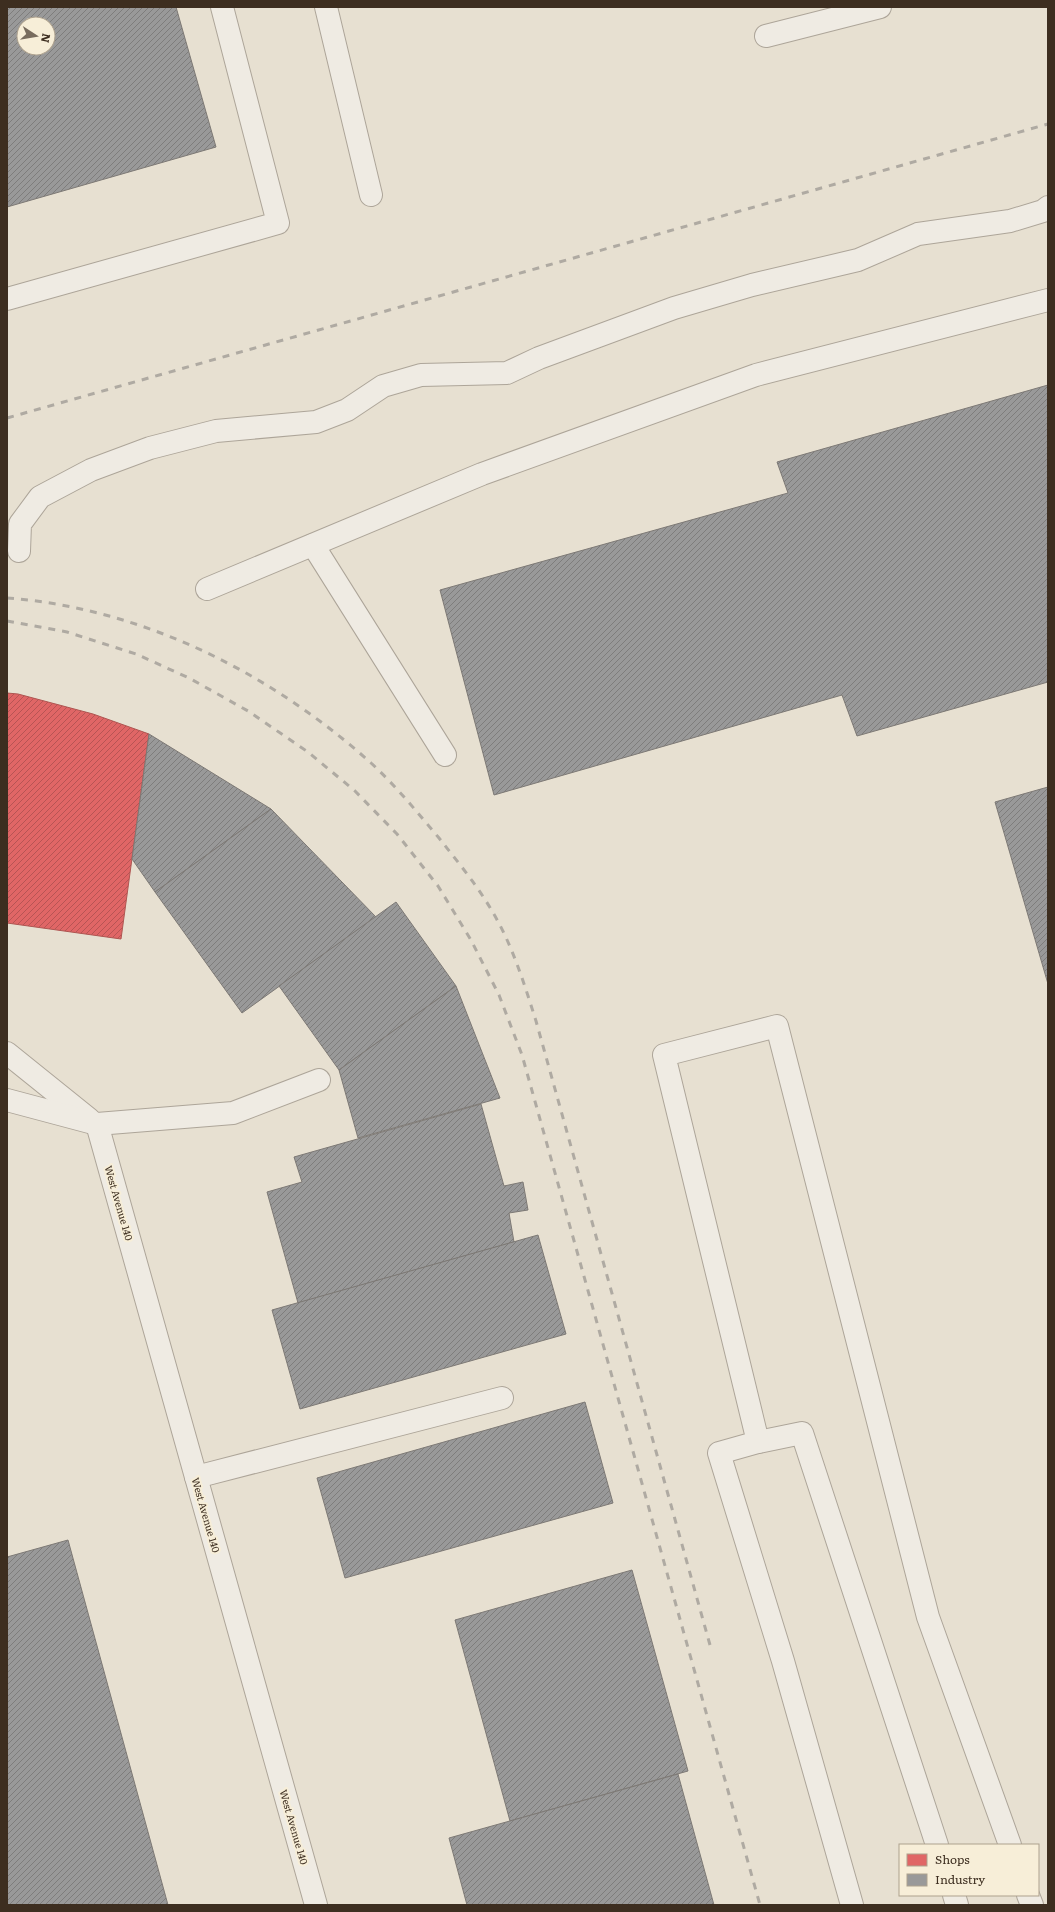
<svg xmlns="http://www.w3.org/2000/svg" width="1055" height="1912" viewBox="0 0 1055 1912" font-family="Literata,serif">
	<defs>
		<pattern id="shops-hatch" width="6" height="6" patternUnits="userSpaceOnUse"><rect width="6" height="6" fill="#e06666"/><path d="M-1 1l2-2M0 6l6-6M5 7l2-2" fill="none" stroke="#b75454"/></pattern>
		<pattern id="industry-hatch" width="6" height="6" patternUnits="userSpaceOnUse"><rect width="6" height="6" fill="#999"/><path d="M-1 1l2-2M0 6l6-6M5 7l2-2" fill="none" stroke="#7e7d7c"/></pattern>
	</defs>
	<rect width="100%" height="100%" fill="#e7e0d1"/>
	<path fill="url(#shops-hatch)" stroke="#af5551" d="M7,693L18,694L93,714L149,734L121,939L7,923Z"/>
	<g fill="url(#industry-hatch)" stroke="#7d7975" fill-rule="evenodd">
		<path d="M7,7H176L216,147L7,207ZM24,24H48V48H24Z"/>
		<path d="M1048,385V682L857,736L842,695L494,795L440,590L788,493L777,462Z"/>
		<path d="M149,734L271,809L155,892L132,859Z"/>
		<path d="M1048,787V984L995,802Z"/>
		<path d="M271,809L376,917L242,1013L155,892Z"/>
		<path d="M396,902L456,986L339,1070L279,986Z"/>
		<path d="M456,986L500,1098L358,1138L339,1070Z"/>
		<path d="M481,1104L504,1186L523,1182L528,1210L509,1213L514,1242L298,1303L267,1192L302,1182L294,1157Z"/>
		<path d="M538,1235L566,1334L300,1409L272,1310Z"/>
		<path d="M585,1402L613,1503L345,1578L317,1478Z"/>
		<path d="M68,1540L168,1905H7V1557Z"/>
		<path d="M632,1570L688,1771L510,1821L455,1620Z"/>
		<path d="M678,1774L714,1905H467L449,1838Z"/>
	</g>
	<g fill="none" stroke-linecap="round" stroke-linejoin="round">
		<g stroke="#ada599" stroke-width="24">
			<g id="minor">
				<path d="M326,7L371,195"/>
				<path d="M766,36L880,7"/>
				<path d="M7,299L278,223L222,7"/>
				<path d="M313,545L445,755"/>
				<path d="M19,551L20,524L40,497L91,470L150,448L216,431L316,422L347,410L383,386L421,375L507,373L539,358L674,308L752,285L858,260L918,234L1010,221L1043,211L1048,207"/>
				<path d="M207,589L482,474L756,375L1048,300"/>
				<path d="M7,1053L89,1119"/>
				<path d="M7,1100L97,1124L233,1113L319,1080"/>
				<path d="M97,1124L316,1905"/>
				<path d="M758,1442L802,1433L937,1845"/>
				<path d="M196,1477L502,1398"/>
				<path d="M954,1895L957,1905"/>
				<path d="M1028,1895L1032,1905"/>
				<path d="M852,1905L783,1661L719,1453L758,1442L664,1055L777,1026L928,1617L1010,1845"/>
			</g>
		</g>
		<use href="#minor" stroke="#efebe3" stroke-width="22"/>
		<g stroke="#afaaa2" stroke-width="3" stroke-dasharray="7 7" stroke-linecap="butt">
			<path d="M7,418L1048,124"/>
			<path d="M7,598C142,608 271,673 371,763C396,786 417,812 439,838C457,861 477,885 492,911C512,944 524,983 536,1021L710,1645"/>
			<path d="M7,621L67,632L136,654L189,678L248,711L308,752L355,791L397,834L438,886L471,940L499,995L522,1055L760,1905"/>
		</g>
	</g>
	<g text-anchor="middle" stroke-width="4" stroke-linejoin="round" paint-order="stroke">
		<g font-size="10" fill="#3d2e20" stroke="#f7eed8">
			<text transform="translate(119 1203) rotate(74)" y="4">West Avenue 140</text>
			<text transform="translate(206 1515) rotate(74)" y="4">West Avenue 140</text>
			<text transform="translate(294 1827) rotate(74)" y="4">West Avenue 140</text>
		</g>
	</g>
	<rect width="1055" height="1912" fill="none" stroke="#3d2e20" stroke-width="16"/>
	<rect x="899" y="1844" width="140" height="52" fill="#f7eed8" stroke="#ada18e"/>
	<rect x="907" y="1854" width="20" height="12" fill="#e06666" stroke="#ada18e"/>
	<text x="935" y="1864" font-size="12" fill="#3d2e20">Shops</text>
	<rect x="907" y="1874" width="20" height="12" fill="#999999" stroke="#ada18e"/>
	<text x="935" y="1884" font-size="12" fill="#3d2e20">Industry</text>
	<g transform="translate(36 36) rotate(102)"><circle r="19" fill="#f7eed8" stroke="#ada18e"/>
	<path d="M0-3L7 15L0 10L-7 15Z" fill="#786c5e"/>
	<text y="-6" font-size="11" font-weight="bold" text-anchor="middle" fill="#3d2e20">N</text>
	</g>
</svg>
